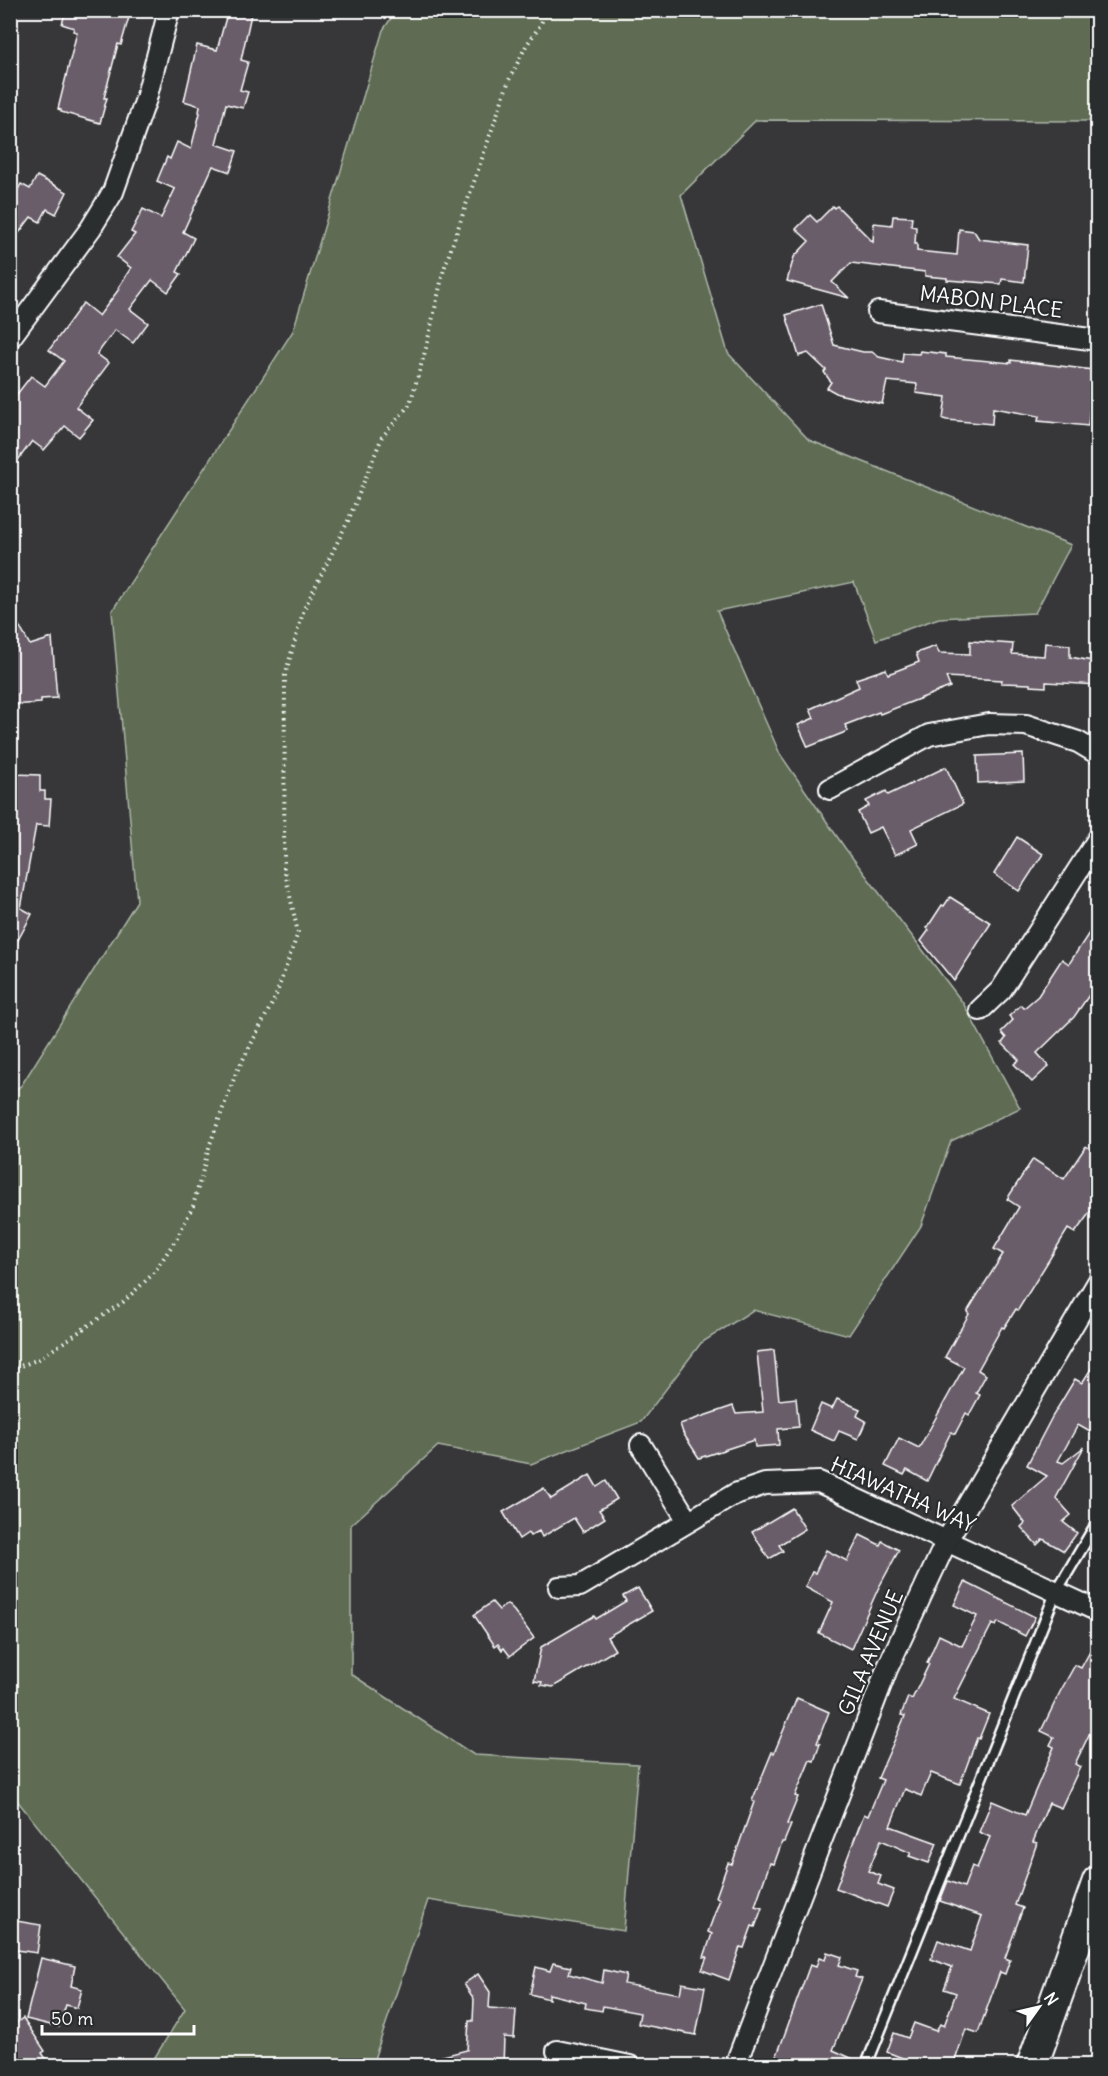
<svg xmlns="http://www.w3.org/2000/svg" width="1108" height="2076" viewBox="0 0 1108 2076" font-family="Delius,sans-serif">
	<rect width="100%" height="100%" fill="#37373a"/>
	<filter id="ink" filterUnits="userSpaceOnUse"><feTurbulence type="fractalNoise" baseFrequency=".0167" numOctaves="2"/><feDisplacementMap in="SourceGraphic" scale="12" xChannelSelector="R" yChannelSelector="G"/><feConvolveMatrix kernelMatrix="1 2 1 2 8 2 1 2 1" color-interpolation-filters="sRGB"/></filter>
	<g filter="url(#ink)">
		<path fill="#5e6c53" stroke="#aeb6a9" stroke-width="1.5" d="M396,11H1097V121L756,120L681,195L728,353L809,440L1071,545L1035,613L939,618L876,640L854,582L717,611L780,754L845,848L963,1003L1020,1108L951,1141L921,1226L849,1335L753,1310L701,1343L641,1422L531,1464L438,1446L351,1525V1674L474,1755L638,1764L624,1931L428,1900L372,2065H150L185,2009L11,1793V1092L21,1086L137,901L112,611L293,331L383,30Z"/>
		<g fill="#6b5d6b" stroke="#fff" stroke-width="1.5">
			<path d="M66,10H131L121,45L118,44L104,98H107L100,123L61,112V110L58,109L77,32L73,31L74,28L62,24Z"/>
			<path d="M228,10H252L241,60L248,62L240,90L248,92L243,108L226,104L216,144L237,151L230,172L213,166L183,232L194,238L177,272L181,274L168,292L152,280L130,309L148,323L133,343L115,330L97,354L109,363L76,407L93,420L79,437L65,426L44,450L32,441L10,471V403L31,376L45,386L64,361L49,350L83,303L99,316L119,289L118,288L131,268L117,257L135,234L131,232L143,209L161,218L175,189L157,181L167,157L170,159L177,142L191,149L200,113L199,112L200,106L184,101L197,45L217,50Z"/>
			<path d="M37,176L67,192L56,214L47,209L40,222L31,217L10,245V204L21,184L30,189Z"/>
			<path d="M833,206L834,208L837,206L873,242L874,223L892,225L893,216L912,217L911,226L916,227L915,244H917V251L957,255L959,229L974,231L979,239L1028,245L1024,282L1002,279L1001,284L947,280V278L925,276V272L851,263L832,282L849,298L787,281L794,257L809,241L796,229L810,215L817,222Z"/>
			<path d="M821,304L834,345L863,352H872L879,357L902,362L903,353L919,354L920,351L946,354V357L1011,363V360L1093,370V374H1098V398L1091,397L1088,426L1038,421L1039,416L993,408L992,424L947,420L943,419L946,397L916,393L917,384L887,381L882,404L838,394L827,388L831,382L824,372L826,370L808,353L799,356L786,315Z"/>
			<path d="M10,610L30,645L52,638L57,698L41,699V703L10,705Z"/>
			<path d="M970,641L1013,644L1012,654L1044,656L1045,643L1070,645V657L1098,662V685L1046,682V687L1030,686V684L1001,683L1002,680L946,677L950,687L880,714L879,712L845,725L848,731L808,747L798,725L814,718L810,709L859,687L856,679L886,669L888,674L919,662L916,653L936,646L939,653L970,654Z"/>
			<path d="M1023,754L1024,781L978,783L977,756Z"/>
			<path d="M946,767L963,804L911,829L918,844L895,855L881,827L868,833L858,812L869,806L866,801L886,791L888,795Z"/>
			<path d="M15,774L40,775V791H45V799H51L49,826L36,825L21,908L32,914L10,955V796H14Z"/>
			<path d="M1017,837L1043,854L1019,891L994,874Z"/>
			<path d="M950,897L991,923L954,981L921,941L929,930L927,928L942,905L944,906Z"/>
			<path d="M1098,919V982L1074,1017L1037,1053L1049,1066L1032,1082L1014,1064L1019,1060L1002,1043L1006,1038L1001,1032L1013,1020L1009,1016L1021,1005L1024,1008L1038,996L1062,959L1069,964Z"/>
			<path d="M1086,1146L1098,1154V1201L1075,1233L1068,1229L1018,1310L1016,1309L1004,1328L1002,1327L978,1370L986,1375L976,1393L980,1395L969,1415L966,1413L955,1434L951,1432L927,1481L907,1470L904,1475L885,1466L899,1438L919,1448L964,1367L945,1357L969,1314L967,1312L1003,1254L994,1249L1019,1207L1007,1199L1033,1159L1064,1179Z"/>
			<path d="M774,1350L779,1400L796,1398L799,1427L778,1429L779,1445L755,1447L754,1440L699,1458L683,1433L680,1424L733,1406L736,1414L763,1412L757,1352Z"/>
			<path d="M1098,1358V1420L1090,1432L1078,1425L1058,1461L1063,1463L1084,1447L1056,1498L1071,1515L1063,1522L1077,1533L1064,1551L1043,1539L1037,1545L1021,1527L1025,1523L1012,1506L1047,1476L1027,1465L1052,1417L1075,1379L1082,1383Z"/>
			<path d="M837,1399L860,1409L857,1416L866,1421L858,1439L839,1431L834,1441L810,1430L821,1404L832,1409Z"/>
			<path d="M590,1475L597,1487L606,1481L617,1499L599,1510L605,1518L583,1532L574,1518L542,1537L539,1531L530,1536L528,1533L519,1539L503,1512L544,1488L551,1499Z"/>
			<path d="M792,1508L805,1529L779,1545L783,1551L769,1559L752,1532Z"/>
			<path d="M860,1535L880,1545L882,1541L899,1550L878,1589L851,1649L819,1633L833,1602L805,1587L812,1572L815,1573L826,1550L847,1561Z"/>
			<path d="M965,1582L1035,1617L1025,1636L998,1622L996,1626L992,1624L954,1699L989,1714L979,1739L977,1738L960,1784L931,1773L921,1796L905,1789L890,1826L937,1843L929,1863L909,1856L911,1853L881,1840L868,1871L881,1876L878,1884L894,1890L887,1907L836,1888L864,1814L868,1816L883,1780L878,1778L905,1716L901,1715L908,1697L912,1699L929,1664L927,1663L939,1635L962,1646L977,1616L954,1605Z"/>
			<path d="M638,1588L652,1611L607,1637L615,1650L553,1687L541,1685L542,1682L534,1681L541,1647L594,1616L596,1619L626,1601L623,1596Z"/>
			<path d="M492,1602L499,1610L507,1604L514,1611L534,1638L510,1656L504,1648L502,1650L498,1644L495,1646L474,1615Z"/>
			<path d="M1098,1637V1716L1075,1764L1080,1767L1061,1808L1049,1803L1033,1842L1037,1843L1015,1905L1023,1908L1005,1958L1010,1960L1005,1974L1000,1972L978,2033L966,2029L953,2066H903L905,2059L887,2052L894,2033L908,2038L914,2023L936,2031L940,2024L944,2026L956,1993L944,1989L952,1967L931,1959L938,1940L970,1951L982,1916L940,1901L948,1881L964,1887L972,1866L977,1868L990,1837L979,1832L992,1801L1025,1815L1054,1747L1050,1745L1054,1737L1041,1731L1060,1692L1075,1665L1081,1668Z"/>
			<path d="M797,1698L829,1712L817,1743L820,1744L814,1761L810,1760L795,1796L798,1797L787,1824L791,1825L784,1842H782L774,1864L770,1863L755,1906L762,1908L755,1927L752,1926L744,1948L740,1947L729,1980L702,1970L707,1957H704L712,1934L708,1932L720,1899L716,1897L728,1863L732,1864L754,1802L752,1801L772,1752L774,1753Z"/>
			<path d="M10,1920L41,1925L37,1953L10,1949Z"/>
			<path d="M827,1952L842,1957L839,1965L857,1971L855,1977L862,1979L833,2050L860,2062L859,2066H773L810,1965L816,1967L819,1958L825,1960Z"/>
			<path d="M41,1958L75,1966L71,1986L82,1989L77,2008L66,2005L59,2027L26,2019Z"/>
			<path d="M553,1963L571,1967L569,1974L602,1983L604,1970L626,1975L624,1984L680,1994L682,1983L705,1987L696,2035L638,2024L640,2013L603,2006L602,2011L585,2008L586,2003L549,1994V1999L530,1994L536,1967L550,1971Z"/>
			<path d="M478,1974L490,1992L489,2008L516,2010L514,2038L504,2037L503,2066H428L427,2060L467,2050L469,2021H473L474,1999L464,1984Z"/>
			<path d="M23,2018L45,2051L42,2053L51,2066H10V2027Z"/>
		</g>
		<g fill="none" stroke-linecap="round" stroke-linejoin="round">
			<g stroke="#fff" stroke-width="14">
				<path id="lane" d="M866,2066L1056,1592L1098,1521"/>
			</g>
			<g stroke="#fff" stroke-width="24">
				<g id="street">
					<path d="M878,312L1098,340"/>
					<path d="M10,338L91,228L113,192L146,99L169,10"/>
					<path d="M830,789L929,735L989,724L1026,725L1078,742L1098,754"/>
					<path d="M980,1010L1001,990L1098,839"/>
					<path d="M641,1445L688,1521"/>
					<path d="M559,1587L580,1586L735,1494L765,1484L819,1482L1098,1611"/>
					<path d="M557,2051L630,2066"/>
					<path d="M735,2066L887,1669L947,1540L1098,1282"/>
				</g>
			</g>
			<g stroke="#fff" stroke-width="34">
				<path id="primary" d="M1032,2066L1098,1881"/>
			</g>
			<path stroke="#fff" stroke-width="4" stroke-dasharray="1.5 4.5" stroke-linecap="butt" d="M10,1370L39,1359L123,1302L153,1274L177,1238L193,1206L210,1144L236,1073L275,998L298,933L284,868L285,675L304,609L348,521L382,437L410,404L426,348L444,269L509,80L526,46L541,24L546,10"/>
			<use href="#lane" stroke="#2a2d2e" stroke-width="9"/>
			<use href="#street" stroke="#2a2d2e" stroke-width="20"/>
			<use href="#primary" stroke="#2a2d2e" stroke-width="30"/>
		</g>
	</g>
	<g text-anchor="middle" stroke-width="4.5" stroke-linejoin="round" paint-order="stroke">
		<g font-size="21" fill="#fff" stroke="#2a2d2e">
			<text transform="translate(991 302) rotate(7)" y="7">MABON PLACE</text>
			<text transform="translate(903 1495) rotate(24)" y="7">HIAWATHA WAY</text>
			<text transform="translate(871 1653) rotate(-67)" y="7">GILA AVENUE</text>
		</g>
	</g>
	<rect width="1108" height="2076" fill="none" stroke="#2a2d2e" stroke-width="36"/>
	<rect x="18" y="18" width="1072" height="2040" fill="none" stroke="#fff" stroke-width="2" filter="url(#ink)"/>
	<g transform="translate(1039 2007) rotate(56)" stroke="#2a2d2e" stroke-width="4.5" paint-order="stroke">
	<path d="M0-4.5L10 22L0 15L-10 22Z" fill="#ffffff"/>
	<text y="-9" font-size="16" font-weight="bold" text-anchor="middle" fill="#ffffff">N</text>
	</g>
	<path d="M42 2025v9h152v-9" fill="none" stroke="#ffffff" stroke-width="3"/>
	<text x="51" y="2025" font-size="18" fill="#ffffff" stroke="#2a2d2e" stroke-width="4.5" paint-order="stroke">50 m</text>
</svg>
